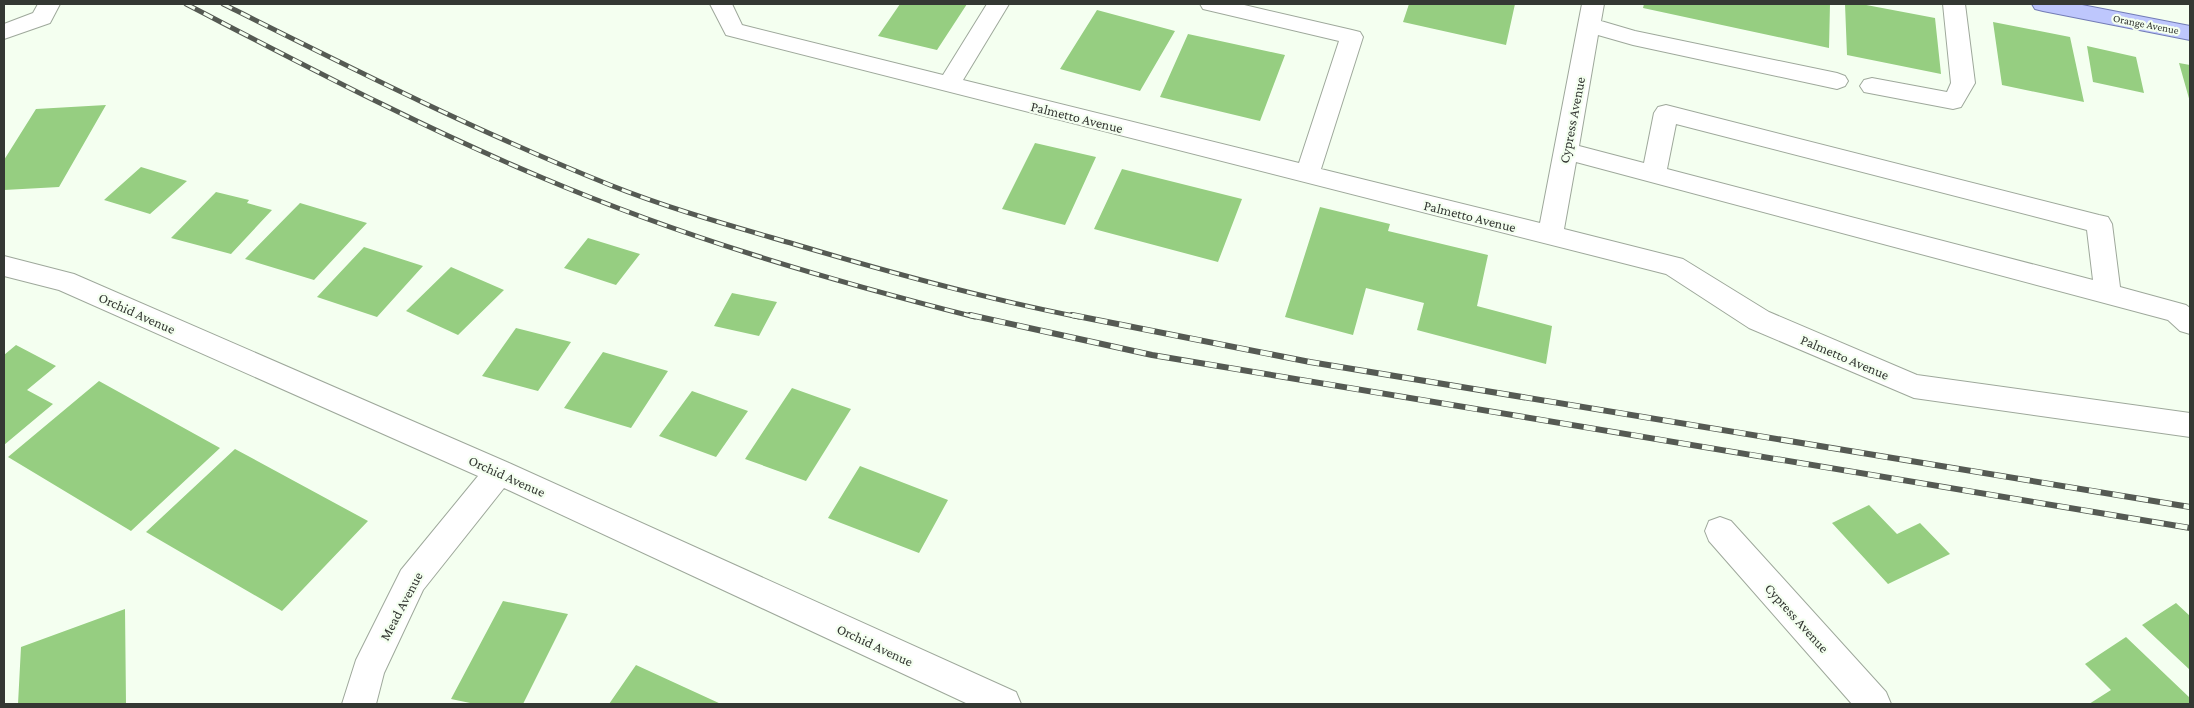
<svg xmlns="http://www.w3.org/2000/svg" width="2194" height="708" viewBox="0 0 2194 708" font-family="'Crimson Pro',serif">
	<style>
		.building { fill: #96ce81 }
		.lines { fill: none; stroke-linecap: round; stroke-linejoin: round }
		.minor-casing { stroke: #9ea89b; stroke-width: 2 }
		.major-casing { stroke: #727cb6; stroke-width: 2 }
		.minor { fill: #fff; fill-rule: evenodd }
		.major { fill: #bec7fd; fill-rule: evenodd }
		.rail-far1-casing { stroke: #555a53; stroke-width: 5 }
		.rail-casing { stroke: #555a53; stroke-width: 6 }
		.rail-far1 { stroke: #f4fff0; stroke-width: 3; stroke-dasharray: 10; stroke-linecap: butt }
		.rail { stroke: #f4fff0; stroke-width: 4.5; stroke-dasharray: 12; stroke-linecap: butt }
		.labels { text-anchor: middle; stroke-width: 4.5; stroke-linejoin: round; paint-order: stroke }
		.far-street-label { font-size: 11px; fill: #343833; stroke: #f4fff0 }
		.street-label { font-size: 14px; fill: #343833; stroke: #f4fff0 }
	</style>
	<rect width="100%" height="100%" fill="#f4fff0"/>
	<path class="building" d="M 900,4 L 967,4 L 937,50 L 878,36 Z
		M 1409,4 L 1515,4 L 1506,45 L 1403,22 Z
		M 1644,4 L 1830,4 L 1829,48 L 1643,8 Z
		M 1845,4 L 1861,4 L 1935,18 L 1941,74 L 1847,55 Z
		M 1097,10 L 1175,31 L 1140,91 L 1060,69 Z
		M 1993,22 L 2070,37 L 2084,102 L 2002,85 Z
		M 1188,34 L 1285,55 L 1260,121 L 1160,97 Z
		M 2087,46 L 2136,57 L 2144,93 L 2093,82 Z
		M 2179,63 L 2190,65 L 2190,102 Z
		M 106,105 L 59,187 L 4,190 L 4,160 L 36,109 Z
		M 1035,143 L 1096,157 L 1065,225 L 1002,209 Z
		M 141,167 L 187,181 L 150,214 L 104,200 Z
		M 1122,169 L 1242,199 L 1218,262 L 1094,229 Z
		M 216,192 L 249,200 L 247,203 L 272,210 L 231,254 L 171,238 Z
		M 300,203 L 367,223 L 314,280 L 245,259 Z
		M 1320,207 L 1390,224 L 1388,231 L 1488,255 L 1477,306 L 1552,326 L 1546,364 L 1417,330 L 1424,303 L 1366,288 L 1353,335 L 1285,317 Z
		M 588,238 L 640,254 L 616,285 L 564,268 Z
		M 364,247 L 423,266 L 377,317 L 317,297 Z
		M 451,267 L 504,290 L 458,335 L 406,311 Z
		M 732,293 L 777,302 L 759,336 L 714,326 Z
		M 516,328 L 571,342 L 538,391 L 482,376 Z
		M 16,345 L 56,366 L 27,390 L 53,404 L 4,445 L 4,355 Z
		M 603,352 L 668,371 L 631,428 L 564,408 Z
		M 99,381 L 220,448 L 131,531 L 8,457 Z
		M 792,388 L 851,409 L 806,481 L 745,459 Z
		M 692,391 L 748,411 L 716,457 L 659,436 Z
		M 235,449 L 368,521 L 282,611 L 146,532 Z
		M 860,466 L 948,500 L 919,553 L 828,518 Z
		M 1869,505 L 1897,534 L 1920,523 L 1950,554 L 1888,584 L 1832,523 Z
		M 503,601 L 568,614 L 523,704 L 475,704 L 451,699 Z
		M 2176,603 L 2190,616 L 2190,670 L 2142,625 Z
		M 125,609 L 126,704 L 18,704 L 21,647 Z
		M 2126,637 L 2190,698 L 2190,704 L 2089,704 L 2111,690 L 2085,664 Z
		M 636,665 L 721,704 L 609,704 Z"/>
	<g class="lines">
		<g class="minor-casing">
			<path id="minor" d="M 38,4 L 60,4 L 50,23 L 4,39 L 4,24 L 33,13 Z
				M 710,4 L 732,4 L 742,25 L 943,75 L 987,4 L 1009,4 L 963,80 L 1299,163 L 1339,41 L 1203,9 L 1200,4 L 1240,4 L 1352,30 L 1360,32 L 1363,37 L 1321,169 L 1540,223 L 1582,4 L 1604,4 L 1601,21 L 1635,31 L 1837,73 L 1845,76 L 1848,81 L 1845,86 L 1837,89 L 1633,45 L 1598,35 L 1579,146 L 1644,163 L 1654,113 L 1658,107 L 1666,105 L 2099,215 L 2108,217 L 2112,224 L 2120,287 L 2186,305 L 2190,308 L 2190,334 L 2180,331 L 2168,320 L 1576,162 L 1564,229 L 1683,259 L 1769,312 L 1917,375 L 2190,413 L 2190,437 L 1914,398 L 1749,328 L 1666,274 L 726,35 ZM 1676,124 L 2087,230 L 2093,280 L 1667,169 Z
				M 1943,4 L 1965,4 L 1975,83 L 1961,107 L 1953,109 L 1864,92 L 1860,86 L 1864,80 L 1872,78 L 1947,92 L 1951,83 Z
				M 4,256 L 74,274 L 509,463 L 1016,692 L 1021,704 L 968,704 L 504,488 L 423,590 L 384,673 L 376,704 L 342,704 L 356,660 L 401,570 L 478,476 L 59,290 L 4,276 Z
				M 1720,517 L 1731,521 L 1886,692 L 1891,704 L 1852,704 L 1709,541 L 1705,531 L 1709,521 Z"/>
		</g>
		<g class="major-casing">
			<path id="major" d="M 2032,4 L 2077,4 L 2190,26 L 2190,40 L 2043,11 L 2035,9 Z"/>
		</g>
		<use href="#minor" class="minor"/>
		<use href="#major" class="major"/>
		<g class="rail-far1-casing">
			<path id="rail-far1" d="M 186,4 C 304,65 421,127 543,178 C 682,237 829,280 975,317
				M 223,4 C 351,68 478,132 610,185 C 670,209 732,226 794,244 C 888,272 982,298 1079,317"/>
		</g>
		<g class="rail-casing">
			<path id="rail" d="M 970,315 L 1152,355 L 2190,528
				M 1072,315 L 1310,362 L 2190,507"/>
		</g>
		<use href="#rail-far1" class="rail-far1"/>
		<use href="#rail" class="rail"/>
	</g>
	<g class="labels">
		<g class="far-street-label">
			<text transform="translate(2146 24) rotate(11)" y="4">Orange Avenue</text>
		</g>
		<g class="street-label">
			<text transform="translate(1077 117) rotate(14)" y="5">Palmetto Avenue</text>
			<text transform="translate(1572 120) rotate(-79)" y="5">Cypress Avenue</text>
			<text transform="translate(1470 216) rotate(14)" y="5">Palmetto Avenue</text>
			<text transform="translate(137 313) rotate(24)" y="5">Orchid Avenue</text>
			<text transform="translate(1845 357) rotate(23)" y="5">Palmetto Avenue</text>
			<text transform="translate(507 476) rotate(24)" y="5">Orchid Avenue</text>
			<text transform="translate(401 606) rotate(-62)" y="5">Mead Avenue</text>
			<text transform="translate(1797 618) rotate(48)" y="5">Cypress Avenue</text>
			<text transform="translate(875 645) rotate(25)" y="5">Orchid Avenue</text>
		</g>
	</g>
	<rect width="2194" height="708" fill="none" stroke="#343833" stroke-width="10"/>
</svg>
